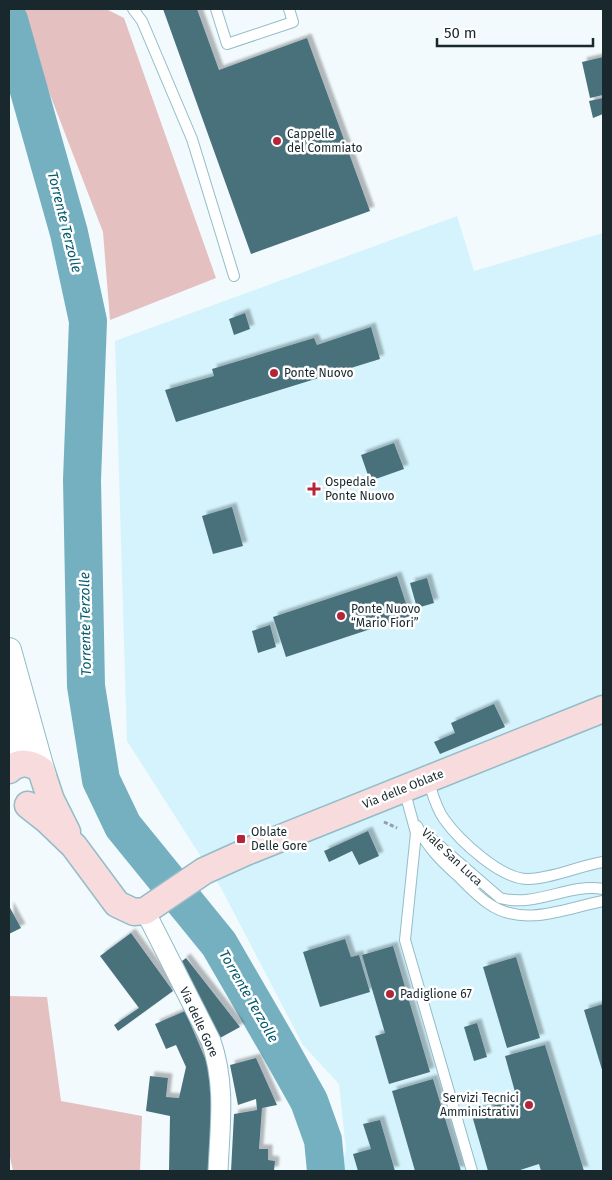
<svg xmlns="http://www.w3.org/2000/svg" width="612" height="1180" viewBox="0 0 612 1180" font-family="'Fira Sans',sans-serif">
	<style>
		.built { fill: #d4f3fc }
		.green { fill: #e4c0c0 }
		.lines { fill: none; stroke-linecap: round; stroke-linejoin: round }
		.river { stroke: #75b0c1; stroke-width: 38 }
		.building { fill: #4a717c; filter: url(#shadow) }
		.service-casing { stroke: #92bcc8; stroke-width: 12 }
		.minor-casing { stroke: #92bcc8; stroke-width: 21 }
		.tertiary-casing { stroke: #92bcc8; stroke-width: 26 }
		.secondary-casing { stroke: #92bcc8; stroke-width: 29 }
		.path { stroke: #939fa3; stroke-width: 3; stroke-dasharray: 4 2.5; stroke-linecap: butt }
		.service { stroke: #fff; stroke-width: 10 }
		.minor { stroke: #fff; stroke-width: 19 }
		.tertiary { stroke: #fff; stroke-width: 24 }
		.secondary { stroke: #f8dbdc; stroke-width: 26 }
		.poi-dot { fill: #b6243a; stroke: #fff; stroke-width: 2 }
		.labels { text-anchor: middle; stroke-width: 5; stroke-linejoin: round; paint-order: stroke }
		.poi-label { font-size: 12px; fill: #18282d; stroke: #fff; text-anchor: start }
		.street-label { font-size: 12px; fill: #18282d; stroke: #fff }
		.water-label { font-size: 14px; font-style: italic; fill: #045a6d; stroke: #fff }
	</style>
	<defs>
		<filter id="shadow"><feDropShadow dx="4.5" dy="-4.5" stdDeviation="1" flood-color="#0004"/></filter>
	</defs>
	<rect width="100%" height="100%" fill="#f2fafd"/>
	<path class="built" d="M 457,216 L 474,271 L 603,233 L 603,1171 L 340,1171 L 346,1150 L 339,1084 L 303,1045 L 221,888 L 127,741 L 115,341 Z"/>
	<path class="green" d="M 17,9 L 106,9 L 124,18 L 216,278 L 110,320 L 103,232 Z
		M 9,996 L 47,997 L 61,1101 L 142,1116 L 140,1171 L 13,1171 L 9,1153 Z"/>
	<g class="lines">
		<path class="river" d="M 9,20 L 69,233 L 88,321 L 82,480 L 86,686 L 101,780 L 123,826 L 219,944 L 277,1044 L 309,1101 L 323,1140 L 326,1171"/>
	</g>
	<path class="building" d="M 163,9 L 197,9 L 219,70 L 307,38 L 370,211 L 251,254 Z
		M 603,57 L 603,95 L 590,98 L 582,62 Z
		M 603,98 L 603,114 L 593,118 L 589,101 Z
		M 245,313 L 250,329 L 234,335 L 229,319 Z
		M 371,327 L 380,359 L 176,422 L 165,390 L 214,376 L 212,369 L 314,338 L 317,345 Z
		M 394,443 L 404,469 L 370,481 L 361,455 Z
		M 232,507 L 243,546 L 213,554 L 202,516 Z
		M 397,576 L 410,616 L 286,657 L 273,617 Z
		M 427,578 L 434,603 L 417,608 L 410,583 Z
		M 270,625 L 276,647 L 258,653 L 252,631 Z
		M 494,704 L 505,727 L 440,754 L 434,742 L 455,733 L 451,723 Z
		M 368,831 L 379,856 L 359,865 L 352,851 L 329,862 L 324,851 Z
		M 9,906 L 21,928 L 9,934 Z
		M 131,933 L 173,991 L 118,1031 L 114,1025 L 139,1008 L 100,956 Z
		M 345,939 L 351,957 L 359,955 L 370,992 L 320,1007 L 303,952 Z
		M 393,946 L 430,1072 L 389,1084 L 375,1036 L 385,1033 L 362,955 Z
		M 516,957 L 540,1038 L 507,1048 L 483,967 Z
		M 186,958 L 240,1027 L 220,1038 L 182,961 Z
		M 603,1004 L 603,1073 L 584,1010 Z
		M 185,1011 L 210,1070 L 212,1085 L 210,1171 L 169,1171 L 170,1116 L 146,1111 L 150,1076 L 168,1078 L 166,1097 L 179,1098 L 186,1067 L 176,1045 L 166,1049 L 155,1024 Z
		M 477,1023 L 487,1057 L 474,1061 L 464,1027 Z
		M 545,1045 L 584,1171 L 541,1171 L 539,1164 L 517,1171 L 488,1171 L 471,1112 L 517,1099 L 505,1056 Z
		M 256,1058 L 277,1105 L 262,1108 L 259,1149 L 268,1149 L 268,1160 L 275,1161 L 274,1171 L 231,1171 L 234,1114 L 257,1110 L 256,1099 L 238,1105 L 230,1065 Z
		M 433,1079 L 461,1171 L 415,1171 L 392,1091 Z
		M 380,1120 L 395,1171 L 358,1171 L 353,1154 L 371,1149 L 363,1124 Z"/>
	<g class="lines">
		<g class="service-casing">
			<path id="service" d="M 133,9 L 142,21 L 192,139 L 234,276
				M 216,9 L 227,44 L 293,22 L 289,9
				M 428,780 C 432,792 436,808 444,819 C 459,840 501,880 529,879 C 554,878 578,866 603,862
				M 404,789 L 416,833 L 405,940 L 472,1171
				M 417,826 C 427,847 441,861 458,876 C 468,886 477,896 489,904 C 524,928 566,908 603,901
				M 425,833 L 500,898 C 536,908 568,883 603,889"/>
		</g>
		<g class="minor-casing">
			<path id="minor" d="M 145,911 L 211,1041 C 226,1085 220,1125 218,1171"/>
		</g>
		<g class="tertiary-casing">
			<path id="tertiary" d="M 9,650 L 44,776
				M 9,769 L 18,725 L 18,706"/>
		</g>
		<g class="secondary-casing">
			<path id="secondary" d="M 9,770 C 19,761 30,762 41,770 L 51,800 L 67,832
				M 28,805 L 47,820 L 74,846 L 117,904 L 134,912 L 145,911 L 204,871 L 246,852 L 603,709"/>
		</g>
		<path class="path" d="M 384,822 L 397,828"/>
		<use href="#service" class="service"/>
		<use href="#minor" class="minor"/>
		<use href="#tertiary" class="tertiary"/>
		<use href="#secondary" class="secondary"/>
	</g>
	<g class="poi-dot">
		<circle cx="277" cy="141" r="5"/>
		<circle cx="274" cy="373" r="5"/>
		<path d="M311.5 481.5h5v5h5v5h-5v5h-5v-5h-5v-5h5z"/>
		<circle cx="341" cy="616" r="5"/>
		<rect x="236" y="834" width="10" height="10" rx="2.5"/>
		<circle cx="390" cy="994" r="5"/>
		<circle cx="529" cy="1105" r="5"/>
	</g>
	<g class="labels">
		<g class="poi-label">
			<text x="287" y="138">Cappelle<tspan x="287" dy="14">del Commiato</tspan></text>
			<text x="284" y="377">Ponte Nuovo</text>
			<text x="325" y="486">Ospedale<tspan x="325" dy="14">Ponte Nuovo</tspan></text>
			<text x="351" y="613">Ponte Nuovo<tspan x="351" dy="14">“Mario Fiori”</tspan></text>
			<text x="251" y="836">Oblate<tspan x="251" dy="14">Delle Gore</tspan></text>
			<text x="400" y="998">Padiglione 67</text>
			<text x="519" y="1102" text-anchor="end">Servizi Tecnici<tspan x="519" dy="14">Amministrativi</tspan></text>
		</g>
		<g class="street-label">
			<text transform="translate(403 789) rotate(-22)" y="4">Via delle Oblate</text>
			<text transform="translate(452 857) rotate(43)" y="4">Viale San Luca</text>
			<text transform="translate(199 1022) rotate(65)" y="4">Via delle Gore</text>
		</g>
		<g class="water-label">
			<text transform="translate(65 222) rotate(76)" y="5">Torrente Terzolle</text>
			<text transform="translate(85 624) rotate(-91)" y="5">Torrente Terzolle</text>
			<text transform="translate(249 996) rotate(60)" y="5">Torrente Terzolle</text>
		</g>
	</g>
	<rect width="612" height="1180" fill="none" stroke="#18282d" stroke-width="20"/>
	<path d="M437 38v8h156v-8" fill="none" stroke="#18282d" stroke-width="2.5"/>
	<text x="444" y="38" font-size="15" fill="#18282d" stroke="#ffffff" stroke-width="4" paint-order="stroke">50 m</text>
</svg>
